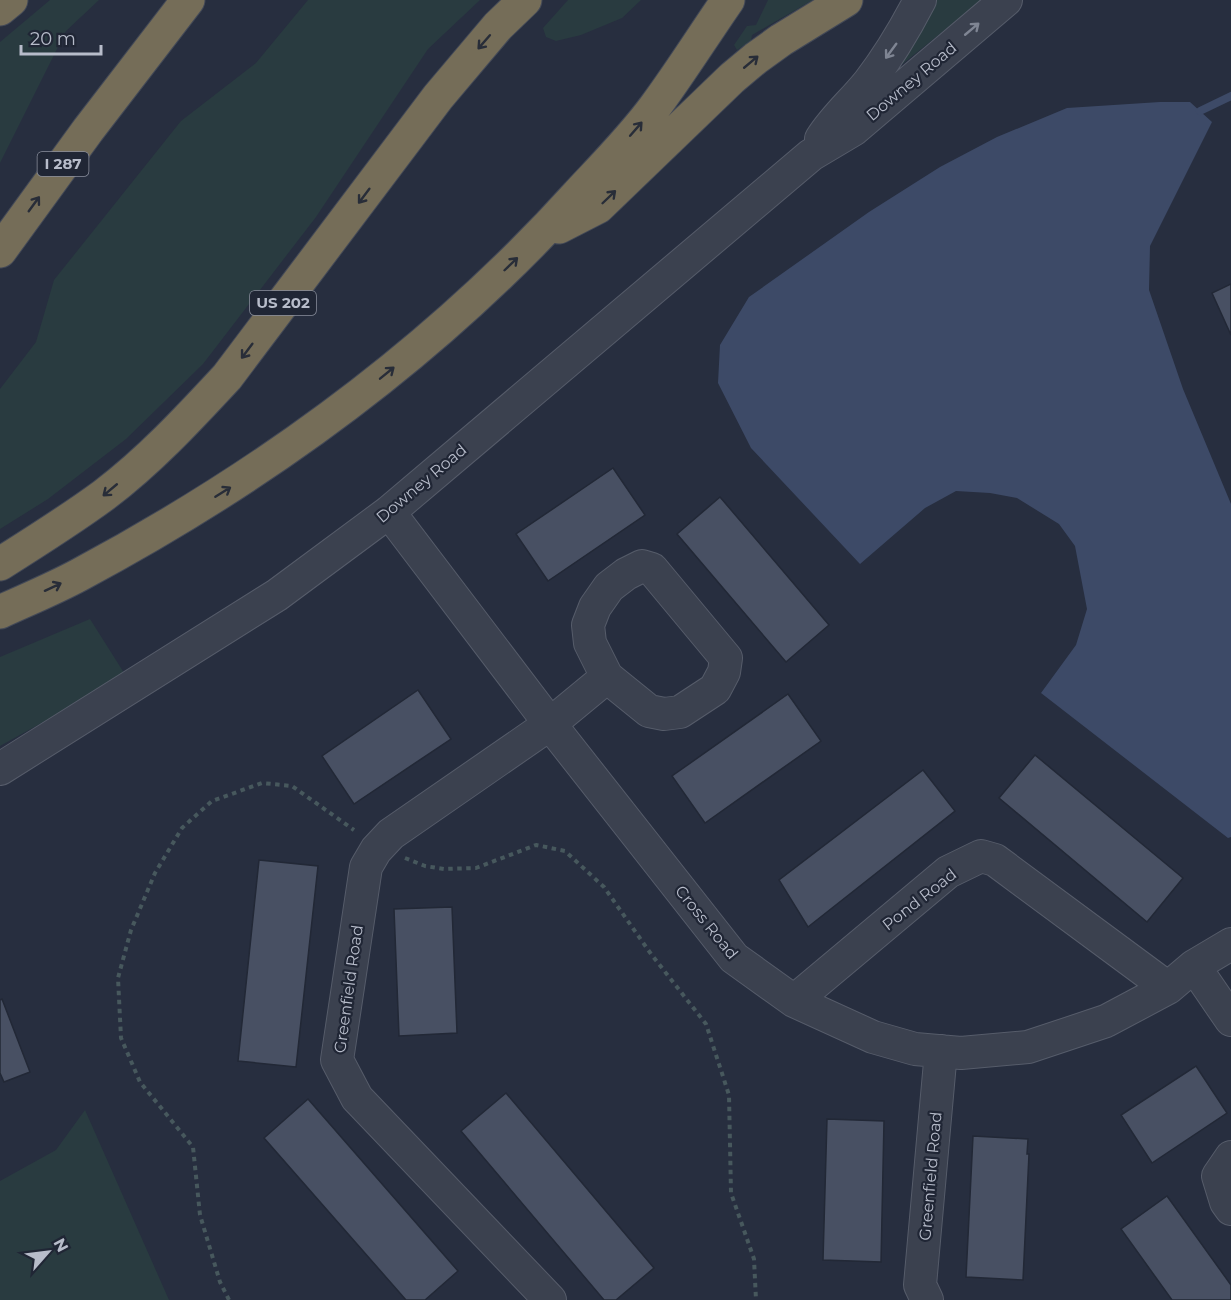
<svg xmlns="http://www.w3.org/2000/svg" width="1231" height="1300" viewBox="0 0 1231 1300" font-family="Montserrat,sans-serif">
	<style>
		.green { fill: #293b40 }
		.water { fill: #3d4a67 }
		.lines { fill: none; stroke-linecap: round; stroke-linejoin: round }
		.stream { stroke: #3d4a67; stroke-width: 8 }
		.building { fill: #485063; stroke: #222836; stroke-width: 1.5 }
		.minor-casing { stroke: #565c6a; stroke-width: 34 }
		.highway-casing { stroke: #434957; stroke-width: 35 }
		.path { stroke: #47585d; stroke-width: 4; stroke-dasharray: 4.5 4.5; stroke-linecap: butt }
		.minor { stroke: #3b414f; stroke-width: 32 }
		.highway { stroke: #756d58; stroke-width: 33 }
		.oneway { stroke: #7f8593 }
		.oneway2 { stroke: #282d38 }
		.labels { text-anchor: middle; stroke-width: 4.5; stroke-linejoin: round; paint-order: stroke }
		.shield { fill: #202635; stroke: #8a8f9d; stroke-width: 1.5 }
		.shield-label { font-size: 15px; font-weight: bold; fill: #b7bcca }
		.street-label { font-size: 16px; fill: #b7bcca; stroke: #202635 }
	</style>
	<rect width="100%" height="100%" fill="#272e3f"/>
	<path class="green" d="M 50,0 L 99,0 L 66,31 L 0,163 L 0,42 Z
		M 308,0 L 480,0 L 428,49 L 316,217 L 203,364 L 126,439 L 48,499 L 0,529 L 0,389 L 36,342 L 54,280 L 181,121 L 256,63 Z
		M 568,0 L 641,0 L 622,18 L 581,35 L 556,41 L 546,37 L 543,28 Z
		M 768,0 L 813,0 L 752,35 L 751,41 L 737,50 L 734,45 L 747,26 L 756,25 Z
		M 935,0 L 982,0 L 900,66 L 897,64 Z
		M 90,619 L 126,676 L 0,746 L 0,657 Z
		M 85,1110 L 169,1300 L 0,1300 L 0,1181 L 56,1150 Z"/>
	<path class="water" d="M 1160,102 L 1190,102 L 1212,122 L 1150,246 L 1149,290 L 1183,389 L 1231,504 L 1231,837 L 1228,838 L 1041,693 L 1076,645 L 1087,609 L 1075,546 L 1059,524 L 1017,498 L 990,493 L 956,491 L 925,508 L 860,564 L 751,448 L 718,383 L 720,345 L 749,297 L 869,212 L 940,167 L 997,137 L 1067,108 Z"/>
	<g class="lines">
		<path class="stream" d="M 1200,111 L 1231,96"/>
	</g>
	<path class="building" d="M 1231,284 L 1231,335 L 1212,293 Z
		M 613,468 L 645,515 L 548,581 L 516,534 Z
		M 720,497 L 829,625 L 786,662 L 677,534 Z
		M 418,690 L 451,739 L 354,804 L 322,756 Z
		M 788,694 L 821,741 L 705,823 L 672,776 Z
		M 1035,755 L 1183,878 L 1147,922 L 999,798 Z
		M 923,770 L 955,811 L 808,927 L 779,880 Z
		M 259,860 L 318,866 L 296,1067 L 238,1061 Z
		M 452,907 L 457,1033 L 399,1036 L 394,909 Z
		M 2,999 L 30,1072 L 4,1082 L 0,1073 L 0,1000 Z
		M 1196,1066 L 1227,1113 L 1152,1163 L 1121,1115 Z
		M 506,1093 L 654,1268 L 616,1300 L 604,1300 L 461,1131 Z
		M 308,1099 L 458,1271 L 425,1300 L 406,1300 L 264,1138 Z
		M 827,1119 L 884,1121 L 881,1262 L 823,1260 Z
		M 973,1136 L 1028,1139 L 1027,1154 L 1029,1154 L 1023,1280 L 966,1277 Z
		M 1167,1196 L 1231,1285 L 1231,1300 L 1172,1300 L 1121,1229 Z"/>
	<g class="lines">
		<g class="minor-casing">
			<path id="minor" d="M 821,139 C 834,118 853,102 869,82 C 889,56 905,29 920,0
				M 389,512 L 550,724 L 734,958 L 794,1001 L 873,1037 L 915,1049 L 961,1053 L 1028,1047 L 1106,1021 L 1168,988 L 1194,966 L 1231,944
				M 642,566 L 652,569 L 726,658 L 724,672 L 715,689 L 680,712 L 664,714 L 649,711 L 607,677 L 590,643 L 588,625 L 595,607 L 609,587 L 626,574 Z
				M 0,769 L 277,595 L 389,512 L 811,155 L 853,130 L 1006,0
				M 1194,966 L 1231,1020
				M 794,1001 L 948,872 L 981,856 L 995,860 L 1168,988
				M 1231,1157 L 1218,1176 L 1226,1202 L 1231,1209
				M 550,1300 L 357,1098 L 337,1060 L 366,867 L 376,850 L 391,834 L 550,724 L 607,677
				M 927,1300 L 920,1285 L 941,1051"/>
		</g>
		<g class="highway-casing">
			<path id="highway" d="M 0,9 L 11,0
				M 559,227 L 598,207 L 732,78 L 756,58 L 781,40 L 846,0
				M 0,251 L 88,130 L 188,0
				M 0,564 C 35,542 70,520 104,495 C 149,461 188,419 227,377 L 438,97 L 498,26 L 525,0
				M 0,612 C 26,600 53,589 79,575 C 264,476 436,351 577,195 C 603,167 631,139 654,108 C 680,73 703,36 728,0"/>
		</g>
		<path class="path" d="M 405,858 L 425,866 L 444,869 L 476,868 L 536,845 L 565,851 L 604,887 L 651,954 L 706,1024 L 729,1095 L 731,1193 L 754,1259 L 756,1300
			M 229,1300 L 220,1282 L 200,1215 L 193,1147 L 140,1082 L 121,1038 L 118,978 L 131,930 L 155,873 L 182,828 L 212,801 L 262,783 L 292,786 L 354,830"/>
		<use href="#minor" class="minor"/>
		<use href="#highway" class="highway"/>
	</g>
	<defs><path id="oneway-shaft" d="M-6 0H5M1.5-3L5.5 0L1.5 3" fill="none" stroke-width="1.6" stroke-linecap="round" stroke-linejoin="round" transform="scale(1.5)"/></defs>
	<g class="oneway">
		<use href="#oneway-shaft" transform="translate(972 29) rotate(-40)"/>
		<use href="#oneway-shaft" transform="translate(891 51) rotate(126)"/>
	</g>
	<g class="oneway2">
		<use href="#oneway-shaft" transform="translate(484 42) rotate(131)"/>
		<use href="#oneway-shaft" transform="translate(751 62) rotate(-40)"/>
		<use href="#oneway-shaft" transform="translate(636 129) rotate(-49)"/>
		<use href="#oneway-shaft" transform="translate(364 196) rotate(127)"/>
		<use href="#oneway-shaft" transform="translate(609 197) rotate(-44)"/>
		<use href="#oneway-shaft" transform="translate(34 204) rotate(-54)"/>
		<use href="#oneway-shaft" transform="translate(511 264) rotate(-44)"/>
		<use href="#oneway-shaft" transform="translate(247 351) rotate(127)"/>
		<use href="#oneway-shaft" transform="translate(387 373) rotate(-39)"/>
		<use href="#oneway-shaft" transform="translate(110 490) rotate(140)"/>
		<use href="#oneway-shaft" transform="translate(223 492) rotate(-32)"/>
		<use href="#oneway-shaft" transform="translate(53 587) rotate(-25)"/>
	</g>
	<g class="labels">
		<g class="shield">
			<rect x="37.5" y="152" width="51" height="24" rx="4.5"/>
			<rect x="250" y="291" width="66" height="24" rx="4.5"/>
		</g>
		<g class="shield-label">
			<text x="63" y="169">I 287</text>
			<text x="283" y="308">US 202</text>
		</g>
		<g class="street-label">
			<text transform="translate(911 81) rotate(-40)" y="6">Downey Road</text>
			<text transform="translate(421 483) rotate(-40)" y="6">Downey Road</text>
			<text transform="translate(919 899) rotate(-38)" y="6">Pond Road</text>
			<text transform="translate(707 922) rotate(51)" y="6">Cross Road</text>
			<text transform="translate(348 989) rotate(-82)" y="6">Greenfield Road</text>
			<text transform="translate(930 1176) rotate(-85)" y="6">Greenfield Road</text>
		</g>
	</g>
	<g transform="translate(48 1252) rotate(62)" stroke="#202635" stroke-width="4.5" paint-order="stroke">
	<path d="M0-4.5L10 22L0 15L-10 22Z" fill="#b7bcca"/>
	<text y="-9" font-size="16" font-weight="bold" text-anchor="middle" fill="#b7bcca">N</text>
	</g>
	<path d="M21 45v9h80v-9" fill="none" stroke="#b7bcca" stroke-width="3"/>
	<text x="30" y="45" font-size="18" fill="#b7bcca" stroke="#202635" stroke-width="4.5" paint-order="stroke">20 m</text>
</svg>
